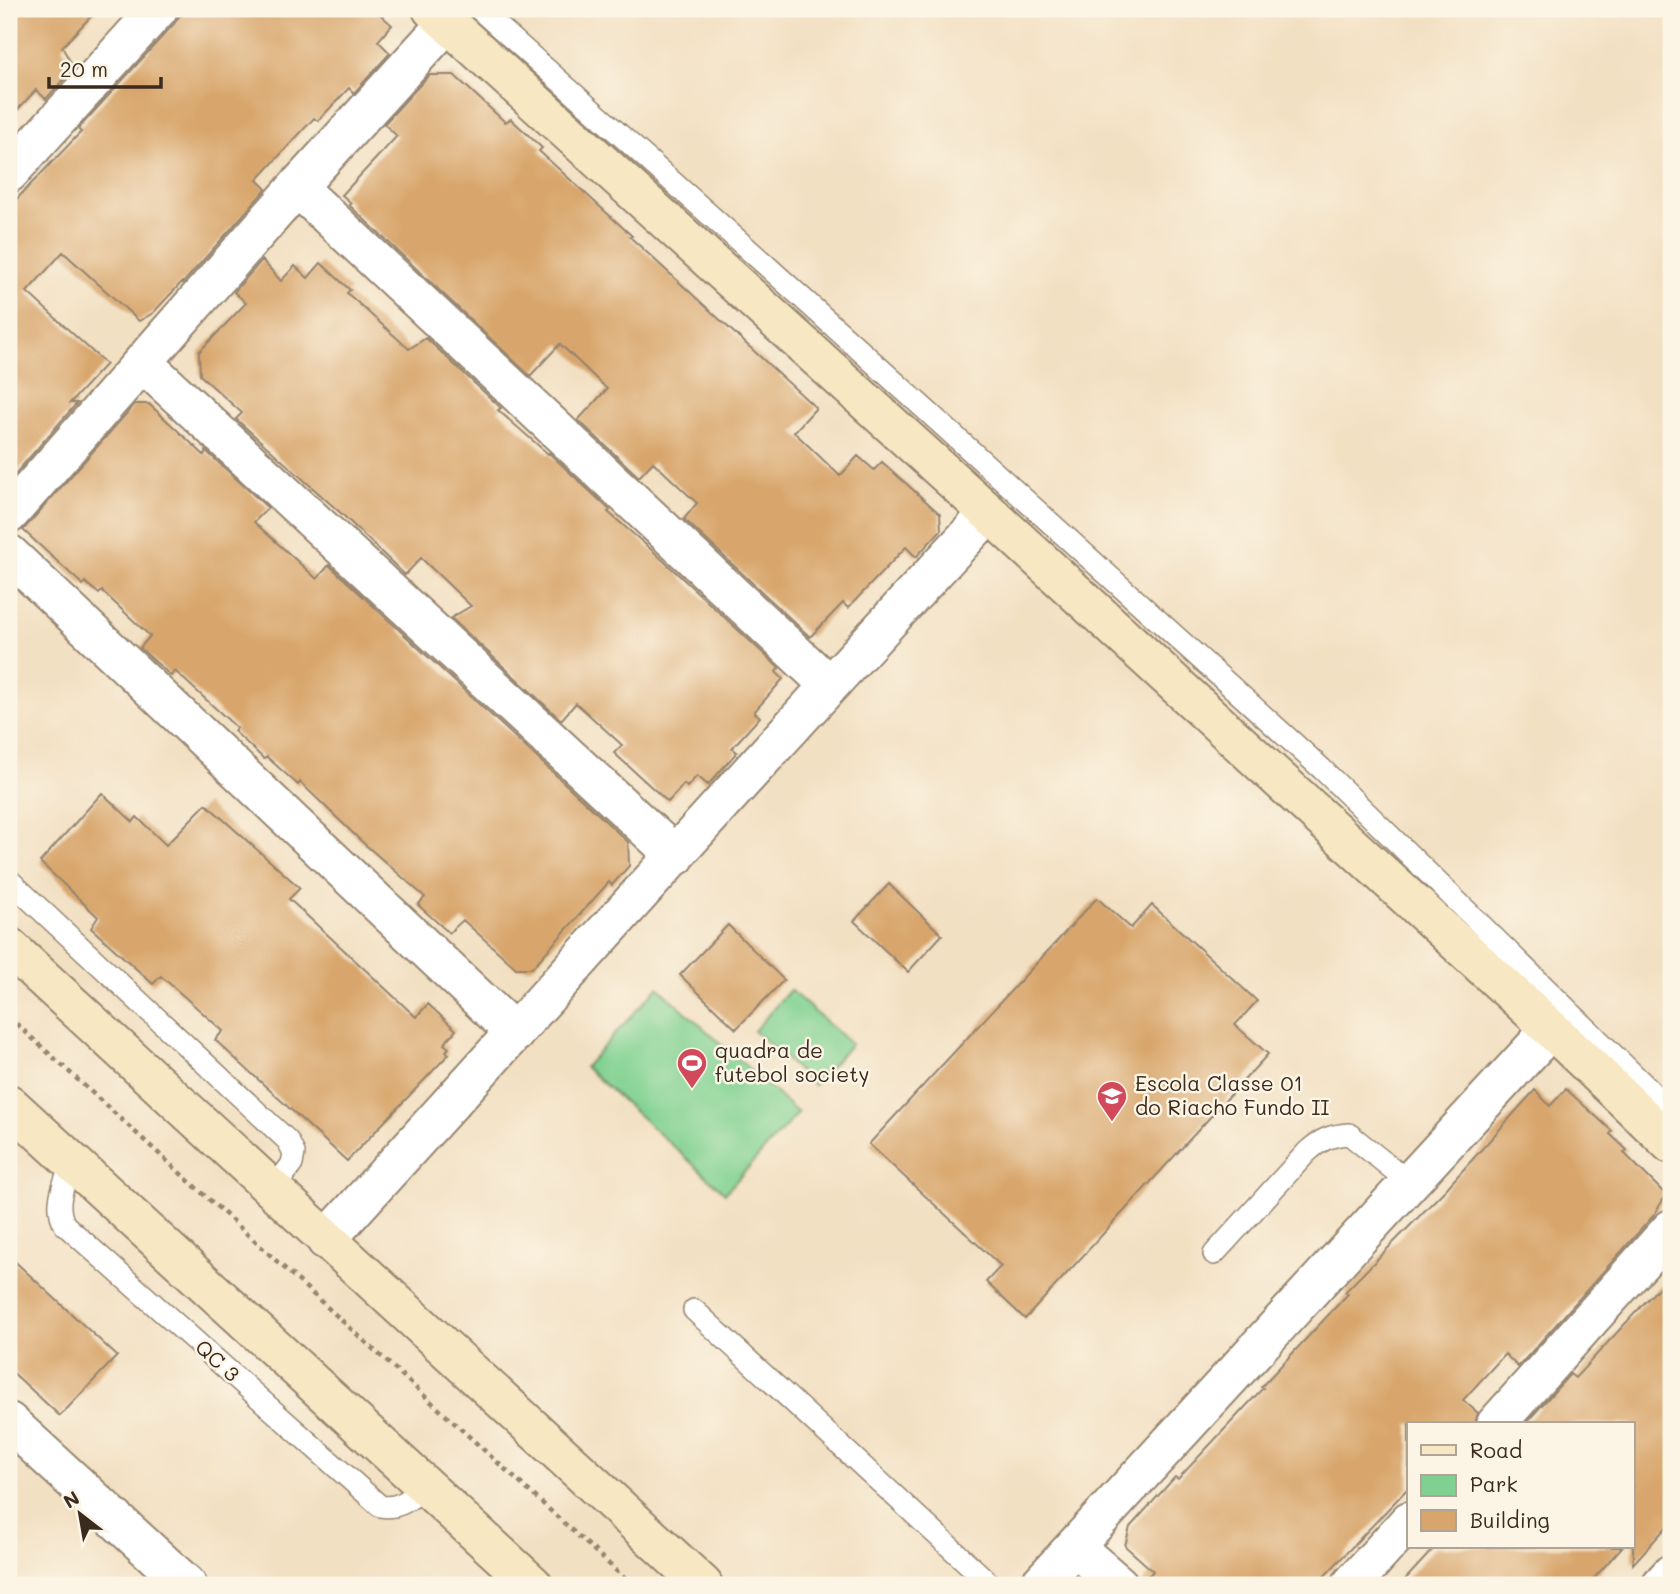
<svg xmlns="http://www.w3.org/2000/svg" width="1680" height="1594" viewBox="0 0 1680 1594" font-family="Mali,sans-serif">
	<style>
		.green { fill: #80d191; stroke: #5e7e58; stroke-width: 2 }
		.building { fill: #d8a66c }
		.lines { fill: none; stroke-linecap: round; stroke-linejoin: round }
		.lane-casing { stroke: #968570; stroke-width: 24 }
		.street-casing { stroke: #968570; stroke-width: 42 }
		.secondary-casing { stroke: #968570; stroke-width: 42 }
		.path { stroke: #968570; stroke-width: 4.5; stroke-dasharray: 5 5; stroke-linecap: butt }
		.lane { stroke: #fff; stroke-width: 21 }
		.street { stroke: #fff; stroke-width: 38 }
		.secondary { stroke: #f7e8c3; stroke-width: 38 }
		.labels { text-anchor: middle; stroke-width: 5; stroke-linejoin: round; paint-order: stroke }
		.poi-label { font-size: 21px; fill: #3b2a1e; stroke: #fcf5e5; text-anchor: start }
		.street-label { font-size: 21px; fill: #3b2a1e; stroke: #fcf5e5 }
	</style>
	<rect width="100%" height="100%" fill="#fcf5e5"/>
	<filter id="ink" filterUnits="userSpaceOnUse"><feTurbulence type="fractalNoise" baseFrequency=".0143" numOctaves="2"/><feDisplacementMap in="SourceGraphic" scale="14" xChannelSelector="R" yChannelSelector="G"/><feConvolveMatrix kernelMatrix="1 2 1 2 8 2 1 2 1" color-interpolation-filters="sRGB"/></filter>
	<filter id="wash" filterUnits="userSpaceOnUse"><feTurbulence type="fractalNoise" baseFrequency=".00686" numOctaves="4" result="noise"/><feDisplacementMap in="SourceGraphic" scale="28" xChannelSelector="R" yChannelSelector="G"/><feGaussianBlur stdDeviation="1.57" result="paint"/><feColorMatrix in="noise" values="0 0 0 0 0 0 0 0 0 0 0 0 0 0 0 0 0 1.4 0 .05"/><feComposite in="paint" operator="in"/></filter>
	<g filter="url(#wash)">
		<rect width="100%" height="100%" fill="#f2e0c3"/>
		<path class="green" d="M 658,987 L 798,1113 L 725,1193 L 585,1067 Z
			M 790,990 L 851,1044 L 814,1085 L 754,1031 Z"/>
		<g id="blocks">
			<path class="building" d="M 9,9 L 98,9 L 62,47 L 74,68 L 46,99 L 36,90 L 9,119 Z
				M 184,9 L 374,9 L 392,25 L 378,41 L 390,53 L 354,93 L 349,88 L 318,121 L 314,118 L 257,180 L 266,189 L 183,283 L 182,282 L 153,313 L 139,321 L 63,252 L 27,292 L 106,364 L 70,403 L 77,403 L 9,481 L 9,207 L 81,132 L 78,129 L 174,24 Z
				M 429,75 L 454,75 L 505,122 L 511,119 L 542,148 L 539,151 L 632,236 L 630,237 L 816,408 L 794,432 L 840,476 L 858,456 L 874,470 L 882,462 L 940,514 L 941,530 L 916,557 L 906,547 L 848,608 L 843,603 L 810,637 L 684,519 L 697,503 L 653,462 L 639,477 L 578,420 L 607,389 L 560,344 L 530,376 L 349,205 L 351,203 L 342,195 L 397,136 L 384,124 Z
				M 262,260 L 281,281 L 295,266 L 308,278 L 321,263 L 350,290 L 347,293 L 409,349 L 426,338 L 501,408 L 498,410 L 548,454 L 549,453 L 610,510 L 608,512 L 654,552 L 779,668 L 776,672 L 783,679 L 754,712 L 760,717 L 732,748 L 737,752 L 708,785 L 697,776 L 687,787 L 684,784 L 668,802 L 614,753 L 622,745 L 576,703 L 561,720 L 451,618 L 471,606 L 421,558 L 405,575 L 344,516 L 236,419 L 242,413 L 200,375 L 199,352 L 246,303 L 234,292 Z
				M 135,404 L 149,404 L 204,455 L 206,451 L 268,508 L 254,522 L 317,579 L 329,565 L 628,842 L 629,866 L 612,885 L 609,882 L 532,968 L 516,968 L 463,920 L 449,933 L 418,905 L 425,897 L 360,840 L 300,782 L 298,785 L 267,757 L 264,759 L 234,731 L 237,728 L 175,671 L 171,676 L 140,648 L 150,636 L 102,591 L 99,594 L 85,582 L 83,585 L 23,530 Z
				M 102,793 L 133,822 L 137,817 L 166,845 L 206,804 L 300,888 L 289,899 L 416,1017 L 428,1004 L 456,1030 L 444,1044 L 449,1048 L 446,1051 L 449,1054 L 347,1161 L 215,1040 L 223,1031 L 161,976 L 153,984 L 91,928 L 98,917 L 40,862 Z
				M 889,884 L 942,935 L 908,972 L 854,921 Z
				M 1097,898 L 1131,928 L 1152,905 L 1257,1001 L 1235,1025 L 1268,1054 L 1025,1319 L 986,1282 L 1001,1266 L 869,1144 Z
				M 728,925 L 784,980 L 736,1029 L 680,975 Z
				M 1566,1089 L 1612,1131 L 1610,1134 L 1627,1150 L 1624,1153 L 1666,1195 L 1654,1215 L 1518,1367 L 1505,1354 L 1463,1400 L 1478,1413 L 1475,1424 L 1409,1424 L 1409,1487 L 1316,1585 L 1140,1585 L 1153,1571 L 1125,1546 L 1130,1527 L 1175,1477 L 1178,1479 L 1235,1418 L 1263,1388 L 1261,1387 L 1348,1294 L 1345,1292 L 1445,1190 L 1535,1090 L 1550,1106 Z
				M 9,1256 L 117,1356 L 60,1416 L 9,1369 Z
				M 1671,1274 L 1671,1522 L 1633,1564 L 1633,1424 L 1525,1424 L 1570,1374 L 1575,1378 Z
				M 1435,1547 L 1622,1547 L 1588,1585 L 1400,1585 Z"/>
		</g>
	</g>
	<g filter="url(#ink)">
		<use href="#blocks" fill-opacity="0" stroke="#968570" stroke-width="2"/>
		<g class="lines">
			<g class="lane-casing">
				<path id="lane" d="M 479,9 L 768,267 L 1322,769 L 1671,1111
					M 9,880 L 288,1141 L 294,1153 L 292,1164 L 272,1191
					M 71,1162 C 65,1184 53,1204 65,1225 L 380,1506 C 399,1510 411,1498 426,1487
					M 1214,1254 L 1307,1152 C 1320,1140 1331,1135 1349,1134 L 1410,1183
					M 694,1310 L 991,1585"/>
			</g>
			<g class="street-casing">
				<path id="street" d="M 9,173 L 158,9
					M 297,187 L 828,684
					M 143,363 L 676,856
					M 9,514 L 297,187 L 447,23
					M 9,554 L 515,1033
					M 326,1240 C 547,998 765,752 989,513
					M 9,1422 L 187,1585
					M 1496,1424 L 1671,1229
					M 1076,1548 L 1119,1585
					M 1039,1585 L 1551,1029
					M 1351,1585 L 1409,1521
					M 1661,1585 L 1671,1574"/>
			</g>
			<g class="secondary-casing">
				<path id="secondary" d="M 432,9 L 989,513 L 1551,1029 L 1671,1144
					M 9,947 L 703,1585
					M 9,1104 L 533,1585"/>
			</g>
			<path class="path" d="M 9,1017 L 632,1585"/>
			<use href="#lane" class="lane"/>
			<use href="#street" class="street"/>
			<use href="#secondary" class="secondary"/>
		</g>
	</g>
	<defs>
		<g id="stadium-pin" transform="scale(1.575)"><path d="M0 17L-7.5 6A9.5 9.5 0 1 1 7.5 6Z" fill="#d1495b" stroke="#fcf5e5"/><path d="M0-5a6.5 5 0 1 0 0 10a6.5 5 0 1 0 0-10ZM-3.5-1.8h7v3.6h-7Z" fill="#fff"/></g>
		<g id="school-pin" transform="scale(1.575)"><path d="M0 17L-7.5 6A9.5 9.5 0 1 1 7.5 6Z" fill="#d1495b" stroke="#fcf5e5"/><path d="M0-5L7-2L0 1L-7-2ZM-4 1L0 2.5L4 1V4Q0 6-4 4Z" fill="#fff"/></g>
	</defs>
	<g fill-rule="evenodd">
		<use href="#stadium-pin" x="692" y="1063"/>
		<use href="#school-pin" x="1112" y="1096"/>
	</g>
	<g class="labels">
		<g class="poi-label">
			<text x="715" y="1058">quadra de<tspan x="715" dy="24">futebol society</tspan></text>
			<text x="1135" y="1091">Escola Classe 01<tspan x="1135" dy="24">do Riacho Fundo II</tspan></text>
		</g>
		<g class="street-label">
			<text transform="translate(217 1361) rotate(42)" y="7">QC 3</text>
		</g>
	</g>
	<rect width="1680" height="1594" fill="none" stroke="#fcf5e5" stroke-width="35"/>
	<rect x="1407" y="1422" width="228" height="126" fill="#fcf5e5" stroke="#afa495" stroke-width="2"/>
	<rect x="1421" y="1445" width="35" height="10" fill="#f7e8c3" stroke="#afa495" stroke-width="2"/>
	<text x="1470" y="1458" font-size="21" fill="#3b2a1e">Road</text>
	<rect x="1421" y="1475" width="35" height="21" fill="#80d191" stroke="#afa495" stroke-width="2"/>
	<text x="1470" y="1492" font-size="21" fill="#3b2a1e">Park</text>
	<rect x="1421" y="1510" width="35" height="21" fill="#d8a66c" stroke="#afa495" stroke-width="2"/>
	<text x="1470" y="1528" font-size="21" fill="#3b2a1e">Building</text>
	<g transform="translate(80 1514) rotate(329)" stroke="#fcf5e5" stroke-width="5" paint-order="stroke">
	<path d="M0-5L12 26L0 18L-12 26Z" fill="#3b2a1e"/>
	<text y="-10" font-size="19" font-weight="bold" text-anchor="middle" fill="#3b2a1e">N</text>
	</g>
	<path d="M49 77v10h112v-10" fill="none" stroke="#3b2a1e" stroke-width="3.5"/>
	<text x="60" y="77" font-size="21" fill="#3b2a1e" stroke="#fcf5e5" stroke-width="5" paint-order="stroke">20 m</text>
</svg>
